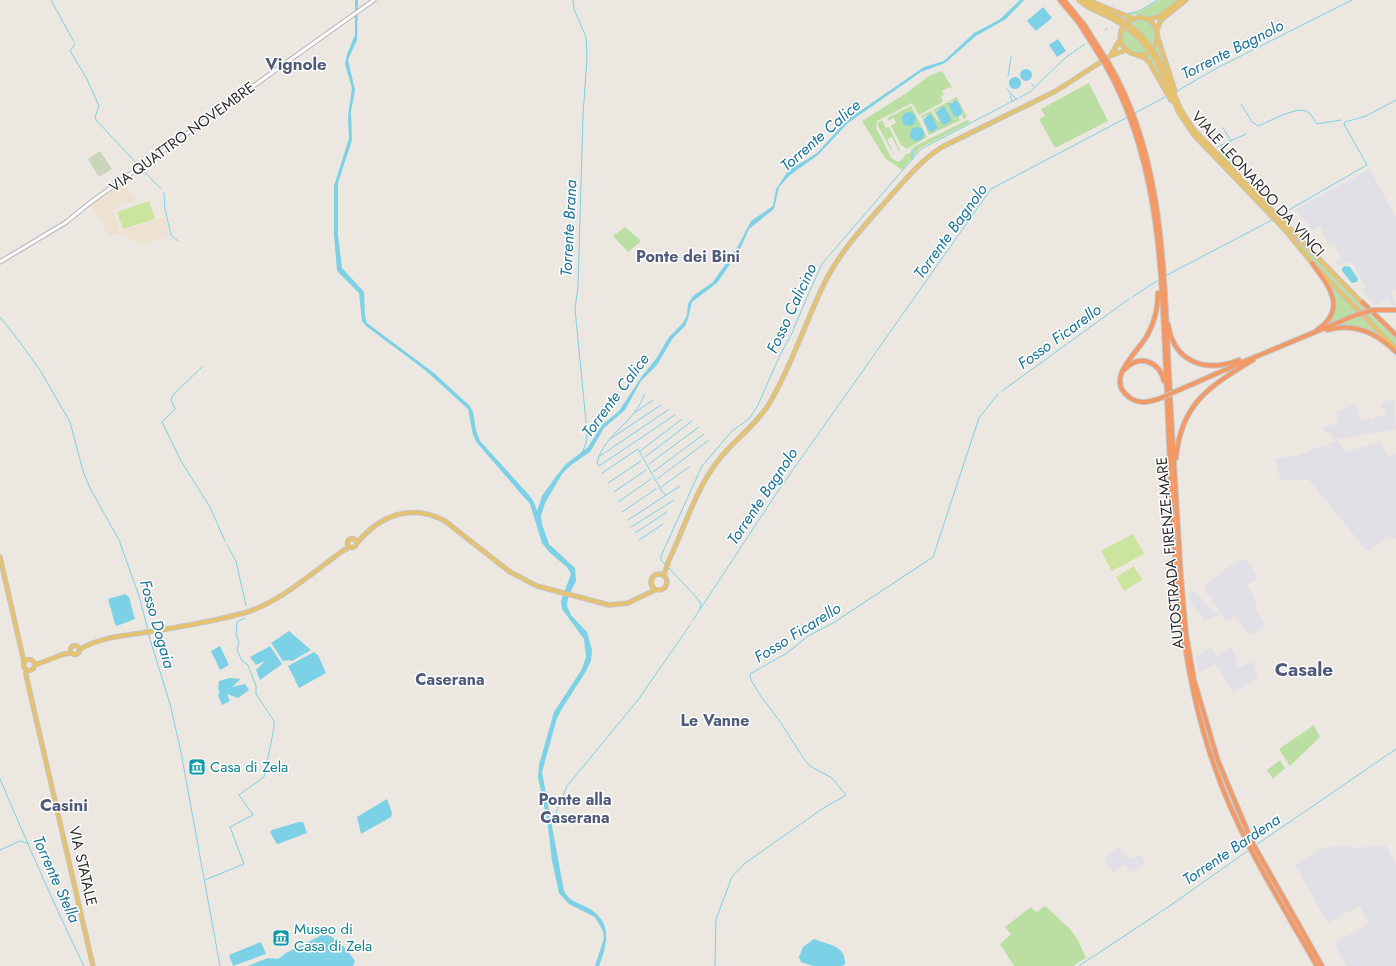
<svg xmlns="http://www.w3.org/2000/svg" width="1396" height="966" viewBox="0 0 1396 966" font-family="Jost,sans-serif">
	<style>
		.industrial { fill: #e2e0e7 }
		.education { fill: #ede2d2 }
		.green { fill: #bbdfa2; fill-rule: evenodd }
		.cemetery { fill: #c9d6b9 }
		.pitch { fill: #cce59e }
		.water { fill: #7cd1e7 }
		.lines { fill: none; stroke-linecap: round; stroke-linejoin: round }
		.stream { stroke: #7cd1e7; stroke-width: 1 }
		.secondary-casing { stroke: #b1b3bc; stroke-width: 5 }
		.primary-casing { stroke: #c4c4c4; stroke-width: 5.5 }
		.motorway-casing { stroke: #c4c4c4; stroke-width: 6 }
		.secondary { stroke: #fff; stroke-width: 3 }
		.primary { stroke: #e7c26c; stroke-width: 3.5 }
		.motorway { stroke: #f39966; stroke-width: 4 }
		.primary-bridge-casing { stroke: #c4c4c4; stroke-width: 5.5; stroke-linecap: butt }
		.motorway-bridge-casing { stroke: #c4c4c4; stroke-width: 6; stroke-linecap: butt }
		.primary-bridge { stroke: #e7c26c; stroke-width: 3.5 }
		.motorway-bridge { stroke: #f39966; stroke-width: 4 }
		.labels { text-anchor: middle; stroke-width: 3; stroke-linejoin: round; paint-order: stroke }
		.street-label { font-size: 15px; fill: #2d2d2d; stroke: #fff }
		.culture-label { font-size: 15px; fill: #0d838f; stroke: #fff; text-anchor: start }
		.water-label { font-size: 16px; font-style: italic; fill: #187396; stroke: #fff }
		.neighbourhood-label { font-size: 16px; font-weight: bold; fill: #505b7b; stroke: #fff }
		.quarter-label { font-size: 17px; font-weight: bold; fill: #505b7b; stroke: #fff }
		.district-label { font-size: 19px; font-weight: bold; fill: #505b7b; stroke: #fff }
	</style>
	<rect width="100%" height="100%" fill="#ede7e1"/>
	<path class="industrial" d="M 1370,169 L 1396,218 L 1396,289 L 1391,291 L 1396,305 L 1393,306 L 1388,299 L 1375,306 L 1362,290 L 1366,287 L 1352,263 L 1347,262 L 1338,267 L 1334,262 L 1341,257 L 1333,242 L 1328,244 L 1320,226 L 1312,230 L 1296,209 Z
		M 1394,399 L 1396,429 L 1333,440 L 1331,432 L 1325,433 L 1323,427 L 1338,423 L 1335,412 L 1356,404 L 1360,420 L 1371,418 L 1371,420 L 1375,419 L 1375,417 L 1387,415 L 1385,409 L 1382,409 L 1381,403 Z
		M 1338,440 L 1345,452 L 1381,442 L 1388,457 L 1396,454 L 1396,538 L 1391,541 L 1389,537 L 1367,551 L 1309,480 L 1280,480 L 1275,458 L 1296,456 Z
		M 1245,558 L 1258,579 L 1247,584 L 1258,605 L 1255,607 L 1265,626 L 1252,634 L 1247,632 L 1235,616 L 1226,622 L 1204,587 L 1227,568 Z
		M 1189,591 L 1196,592 L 1213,612 L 1216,611 L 1219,615 L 1204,621 L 1190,601 Z
		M 1211,647 L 1216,656 L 1231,647 L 1238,659 L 1235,662 L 1239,668 L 1253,661 L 1258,678 L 1233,693 L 1216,664 L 1199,672 L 1195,657 Z
		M 1340,845 L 1358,848 L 1385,845 L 1396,865 L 1396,966 L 1347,966 L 1334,944 L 1369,923 L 1359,906 L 1328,923 L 1295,865 L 1321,849 Z
		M 1119,847 L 1130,860 L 1140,854 L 1146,863 L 1132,873 L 1125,864 L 1114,873 L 1104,858 Z"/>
	<path class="education" d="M 122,183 L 137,200 L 119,206 L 113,211 L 120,231 L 165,217 L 169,235 L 143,245 L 118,233 L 109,236 L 94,210 L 90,206 Z"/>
	<path class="green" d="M 1160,0 L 1178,0 L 1157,17 L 1126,14 L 1139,12 L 1147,7 L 1148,8 L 1148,6 Z
		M1122 36a17 17 0 1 1 34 0a17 17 0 1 1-34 0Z
		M 1158,46 L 1164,60 L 1171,82 L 1162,62 L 1156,65 L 1165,87 L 1145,56 Z
		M 942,71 L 953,89 L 950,87 L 942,91 L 944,95 L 941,96 L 943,102 L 919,115 L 912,103 L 877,121 L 876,127 L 891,158 L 898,162 L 903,159 L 905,155 L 913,151 L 913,147 L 967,120 L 971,122 L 920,148 L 902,170 L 885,158 L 862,121 L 905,94 L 929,76 Z
		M 1089,83 L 1108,121 L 1055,148 L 1039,119 L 1045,116 L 1041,109 Z
		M 957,97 L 967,117 L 929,135 L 921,116 L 931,111 L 938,122 L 939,121 L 933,110 ZM 954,101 L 958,102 L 962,110 L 961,113 L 963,119 L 960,120 L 957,115 L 953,115 L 949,107 L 949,103 ZM 942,107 L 946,108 L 951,119 L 946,124 L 942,123 L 936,111 ZM 930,114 L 937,128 L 932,132 L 923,120 L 923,117 Z
		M 911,106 L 927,137 L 907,149 L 901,145 L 891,126 L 896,123 L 894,118 L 888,121 L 887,118 ZM 906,113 L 916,120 L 913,124 L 907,125 L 903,122 L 903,116 Z
		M 882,120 L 886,128 L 889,127 L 900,150 L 899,151 L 892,137 L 887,139 L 895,157 L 878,126 L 878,123 Z
		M 1204,144 L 1349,291 C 1362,309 1380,323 1396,339 L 1396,347 L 1310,258 L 1285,227 Z
		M 1217,151 L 1227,152 L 1234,159 L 1234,168 Z
		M 625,227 L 641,241 L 628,252 L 613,236 Z
		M 1332,286 L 1384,338 L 1363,328 L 1339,327 L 1339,325 L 1356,317 L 1328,326 L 1335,307 L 1335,297 L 1331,287 Z
		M 1314,725 L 1320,737 L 1290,766 L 1279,749 Z
		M 1280,760 L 1285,768 L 1273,779 L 1267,770 Z
		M 1045,906 L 1070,929 L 1078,940 L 1086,958 L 1073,966 L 1014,966 L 1000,944 L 1011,934 L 1005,927 L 1031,907 L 1036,912 Z"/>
	<path class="cemetery" d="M 100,151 L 112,169 L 99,177 L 88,159 Z"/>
	<path class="pitch" d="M 149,201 L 155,219 L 123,229 L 117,212 Z
		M 1133,534 L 1144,554 L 1112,571 L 1101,551 Z
		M 1134,566 L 1142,580 L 1124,591 L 1116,577 Z"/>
	<path class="water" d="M 355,0 L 358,0 L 357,40 L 348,60 L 355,90 L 351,112 L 352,140 L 338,183 L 338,235 L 342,268 L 364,292 L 365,316 L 367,323 L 434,373 L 470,406 L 473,412 L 476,430 L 480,441 L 529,495 L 534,502 L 537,511 L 542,496 L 554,479 L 565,465 L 588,447 L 602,425 L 619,411 L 642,376 L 656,359 L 669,337 L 683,323 L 687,315 L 688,304 L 693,296 L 713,282 L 738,246 L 751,221 L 773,206 L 776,189 L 788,171 L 817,153 L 847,120 L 924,67 L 944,61 L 974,33 L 999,20 L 1020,0 L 1024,0 L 1006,19 L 976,36 L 945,63 L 921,72 L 848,123 L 818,155 L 790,175 L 779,187 L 774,209 L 749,229 L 739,251 L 717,283 L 692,302 L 688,319 L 685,326 L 673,338 L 657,365 L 641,381 L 625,410 L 604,428 L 590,452 L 571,465 L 562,474 L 545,503 L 541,516 L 542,524 L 549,544 L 575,568 L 576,581 L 568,597 L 567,606 L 571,615 L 587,632 L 592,650 L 591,661 L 585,673 L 563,707 L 557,718 L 542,772 L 564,891 C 569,901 577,902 586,907 C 613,920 608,943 599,966 L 595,966 L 604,938 L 603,931 L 595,917 L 569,904 L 559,893 L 552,861 L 548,826 L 538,777 L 539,765 L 554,712 L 582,669 L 586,657 L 584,639 L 562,609 L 561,601 L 571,574 L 567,567 L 550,553 L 542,543 L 530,504 L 477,443 L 473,435 L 468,409 L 425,370 L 366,326 L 362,321 L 359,293 L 340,274 L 337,270 L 334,235 L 334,186 L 349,138 L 348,116 L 352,88 L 345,64 L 347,54 L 355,35 Z
		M 1043,7 L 1052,18 L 1036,31 L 1027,21 Z
		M 1058,39 L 1066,51 L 1057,57 L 1049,45 Z
		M1020 75a6 6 0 1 1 12 0a6 6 0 1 1-12 0Z
		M1009 83a6 6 0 1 1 12 0a6 6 0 1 1-12 0Z
		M 954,100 L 958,102 L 962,110 L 961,115 L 958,117 L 953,115 L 949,106 L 949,103 L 953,103 Z
		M 942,107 L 945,107 L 952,120 L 945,125 L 942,123 L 936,112 Z
		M902 119a7 7 0 1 1 14 0a7 7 0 1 1-14 0Z
		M 929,114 L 932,115 L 938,128 L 932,132 L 929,131 L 923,120 Z
		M910 134a7 7 0 1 1 14 0a7 7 0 1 1-14 0Z
		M 1345,266 L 1350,267 L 1358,279 L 1357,282 L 1352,283 L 1342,271 L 1342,268 Z
		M 125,594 L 129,597 L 135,619 L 117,626 L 115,624 L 108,599 Z
		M 289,631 L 311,650 L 292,661 L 289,660 L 283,661 L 271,643 Z
		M 220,646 L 229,665 L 220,670 L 211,651 Z
		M 270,646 L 282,664 L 260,680 L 256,670 L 265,661 L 256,665 L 250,657 Z
		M 314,652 L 318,655 L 326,673 L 299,688 L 288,666 Z
		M 230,678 L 241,679 L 232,687 L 245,684 L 249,690 L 238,698 L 227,694 L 230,701 L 222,705 L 218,695 L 220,691 L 218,690 L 219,681 Z
		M 387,799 L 392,813 L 391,817 L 361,834 L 357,817 Z
		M 299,822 L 303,822 L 307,833 L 278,844 L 276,843 L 270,832 L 272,830 Z
		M 324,934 C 338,937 347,950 355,961 L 353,966 L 248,966 L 268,958 L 278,959 L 286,953 Z
		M 814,939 C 828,945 846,945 845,964 L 842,966 L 813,966 L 801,962 L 799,957 L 803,947 Z
		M 261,942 L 266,954 L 233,966 L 229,955 Z"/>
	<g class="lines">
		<path class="stream" d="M 51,0 L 74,42
			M 573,0 L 574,9 L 586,37 L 587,58 L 583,115 L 578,287 L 575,309 L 587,432 L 586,443 L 582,453
			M 1126,14 L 1139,11 L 1158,0
			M 1105,30 L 1107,28
			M 75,44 L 70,51 L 87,79 L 99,106 L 95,117 L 96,120 L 139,166
			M 1008,76 L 1011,57
			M 1032,84 L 1035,88
			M 1007,89 L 1017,100
			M 1177,91 L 1217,68 L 1352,0
			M 1010,95 L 1012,101
			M 1241,104 L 1252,122 L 1258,126 C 1269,122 1297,105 1308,112 C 1313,115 1314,121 1317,124 L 1341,120
			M 1135,113 L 1167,96
			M 1223,128 L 1231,141
			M 1217,147 L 1246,134
			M 912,160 L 912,149
			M 141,168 L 161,189
			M 164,193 L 165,209 L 171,235 L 178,241
			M 1280,215 L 1367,165 L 1344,124 L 1345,122 L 1366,116 L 1396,100
			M 1167,275 L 1272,220
			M 1132,297 L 1157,281
			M 0,317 L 19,341 L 40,370 L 70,422 L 83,471 L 90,488 L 119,540 L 139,596 L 148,630
			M 202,367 L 173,395 L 171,400 L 175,409 L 162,422 L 181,461 L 210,507 L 225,541
			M 1002,391 L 1129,299
			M 645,394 C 642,400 639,407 634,413 C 621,430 603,439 597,463 L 599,466 L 675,415
			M 636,412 L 653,400
			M 610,439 L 661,405
			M 640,451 L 682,419
			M 600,456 L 668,410
			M 645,457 L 692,421
			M 649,464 L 699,427
			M 653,472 L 704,434
			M 602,473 L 638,449 L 661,490 L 666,495
			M 657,479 L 709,440
			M 608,483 L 641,461
			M 661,487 L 689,467
			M 614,492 L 646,470
			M 618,502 L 651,479
			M 622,512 L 656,489
			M 628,520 L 680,486
			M 631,527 L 674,500
			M 635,533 L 667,512
			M 639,540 L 663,524
			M 227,545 L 236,561 L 246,606
			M 666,565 L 661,560 L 661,556 L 702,466 L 732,431 L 750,418 L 758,405 L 780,355 L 792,333 L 807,297 L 822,264 L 827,258 L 921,149 L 1030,92 L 1065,58 L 1085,44
			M 668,567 L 697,598 L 701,604 L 700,608
			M 693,620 L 778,491 L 991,189 L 1128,117
			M 148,633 L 170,704 L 181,752 L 220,966
			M 0,779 C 27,842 54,905 84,966
			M 551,825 L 567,786 L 638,700 L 690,625
			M 1256,845 L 1396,749
			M 0,850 L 20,841 L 29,844
			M 205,880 L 244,864 L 230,827 L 253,815 L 239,795 L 264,777 L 274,728 L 274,721 L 256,694 L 256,686 L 248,665 L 242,661 L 237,650 L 239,642 L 236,634 L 237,622 L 245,618
			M 715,966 L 716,919 L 732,877 L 744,864 L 822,809 L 846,795 L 832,778 L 810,766 L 804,759 L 781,723 L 760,695 L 751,680 L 750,674 L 787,653 L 808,636 L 833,623 L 933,557 L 979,418 L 998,394
			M 1079,966 L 1168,907 L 1249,850"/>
		<g class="secondary-casing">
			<path id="secondary" d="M 0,262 L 65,223 L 91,202 L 374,0"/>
		</g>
		<g class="primary-casing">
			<path id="primary" d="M 1079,0 L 1088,7 L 1111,18
				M 1083,0 L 1113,15
				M 1087,0 L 1132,18
				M 1148,19 L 1159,17 L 1181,0
				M 1127,21 L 1140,17 C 1155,19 1162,34 1154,47
				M 1122,28 C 1115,45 1131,60 1148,53
				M 1157,30 L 1161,20 L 1186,0
				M 1158,38 L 1175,91
				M 1111,55 L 1120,40
				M 1137,55 L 1145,58 L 1149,62 L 1171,100
				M 1160,62 L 1181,110 L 1194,130 L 1363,304
				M 1158,64 L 1179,113 L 1194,135 L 1285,230 L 1313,264
				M 1319,270 L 1396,349
				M347.5 543a4.5 4.5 0 1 1 9 0a4.5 4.5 0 1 1-9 0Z
				M 357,543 C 380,515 412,503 445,521 L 510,572 L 537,586 L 609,605 L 628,603 L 655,590
				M 0,557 L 24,662
				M651 582a8 8 0 1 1 16 0a8 8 0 1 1-16 0Z
				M 664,575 L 669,560 C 684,529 696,489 717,462 C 732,441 755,427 769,404 C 793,364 806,319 827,278 C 843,248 866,224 888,199 C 905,180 920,161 942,147 L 1056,91 L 1110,56 L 1126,50
				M70.5 650a4.5 4.5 0 1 1 9 0a4.5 4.5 0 1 1-9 0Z
				M 79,650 C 101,636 130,635 155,631 C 185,626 215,621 244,613 C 281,602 313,572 344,550 L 350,547
				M23.5 665a5.5 5.5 0 1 1 11 0a5.5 5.5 0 1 1-11 0Z
				M 35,665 L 64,654 L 71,653
				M 26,669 L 26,675 L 93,966"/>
		</g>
		<g class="motorway-casing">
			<path id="motorway" d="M 1060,0 L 1079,23 L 1101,58
				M 1064,0 L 1085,26 L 1104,56
				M 1108,62 C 1167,161 1163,280 1170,391
				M 1105,64 C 1163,166 1161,279 1167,392
				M 1312,263 C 1329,286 1348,309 1317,330
				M 1158,293 C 1158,307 1155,321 1148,334 C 1140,351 1103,378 1129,397 C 1139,405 1150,402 1161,398
				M 1362,302 L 1396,335
				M 1373,310 L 1396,310
				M 1168,324 C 1174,363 1206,373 1239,360
				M 1327,330 C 1355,322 1377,333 1396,352
				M 1125,369 C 1140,354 1159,361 1164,381
				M 1179,390 L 1243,362 L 1356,315
				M 1167,398 C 1173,520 1173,649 1214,765 C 1238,836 1280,901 1317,966
				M 1170,398 L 1181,578 L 1186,634 L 1194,680 L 1218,761 L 1252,842 L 1322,966
				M 1176,458 C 1181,403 1210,386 1253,360"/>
		</g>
		<use href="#secondary" class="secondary"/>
		<use href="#primary" class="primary"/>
		<use href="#motorway" class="motorway"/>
		<g class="primary-bridge-casing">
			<path id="primary-bridge" d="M 1113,15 C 1133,25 1150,42 1160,62
				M 1111,18 C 1132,29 1147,43 1158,64"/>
		</g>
		<g class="motorway-bridge-casing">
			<path id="motorway-bridge" d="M 1104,56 L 1108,62
				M 1101,58 L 1105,64
				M 1356,315 L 1373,310
				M 1161,398 L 1179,390"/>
		</g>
		<use href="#primary-bridge" class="primary-bridge"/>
		<use href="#motorway-bridge" class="motorway-bridge"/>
	</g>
	<defs>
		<g id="museum-square" transform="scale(0.9)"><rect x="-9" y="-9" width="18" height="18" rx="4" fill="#0f9aa8" stroke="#fff"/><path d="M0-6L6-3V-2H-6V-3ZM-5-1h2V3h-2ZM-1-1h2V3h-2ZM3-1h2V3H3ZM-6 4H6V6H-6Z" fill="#fff"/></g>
	</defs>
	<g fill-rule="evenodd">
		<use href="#museum-square" x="197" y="767"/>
		<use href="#museum-square" x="281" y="938"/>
	</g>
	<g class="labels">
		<g class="street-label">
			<text transform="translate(182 137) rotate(-36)" y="5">VIA QUATTRO NOVEMBRE</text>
			<text transform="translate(1258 184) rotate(48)" y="5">VIALE LEONARDO DA VINCI</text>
			<text transform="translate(1170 553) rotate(-95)" y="5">AUTOSTRADA FIRENZE-MARE</text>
			<text transform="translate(83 866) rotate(77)" y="5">VIA STATALE</text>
		</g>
		<g class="culture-label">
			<text x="210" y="772">Casa di Zela</text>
			<text x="294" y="934">Museo di<tspan x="294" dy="17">Casa di Zela</tspan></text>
		</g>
		<g class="water-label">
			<text transform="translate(1232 49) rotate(-27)" y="6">Torrente Bagnolo</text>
			<text transform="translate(820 135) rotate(-41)" y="6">Torrente Calice</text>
			<text transform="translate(568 228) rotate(-87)" y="6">Torrente Brana</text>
			<text transform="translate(950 231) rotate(-54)" y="6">Torrente Bagnolo</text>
			<text transform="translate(791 308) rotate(-65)" y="6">Fosso Calicino</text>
			<text transform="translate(1059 336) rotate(-36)" y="6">Fosso Ficarello</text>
			<text transform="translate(615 395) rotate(-53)" y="6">Torrente Calice</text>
			<text transform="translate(762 496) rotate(-56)" y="6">Torrente Bagnolo</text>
			<text transform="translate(158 624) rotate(74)" y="6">Fosso Dogaia</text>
			<text transform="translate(797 632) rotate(-32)" y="6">Fosso Ficarello</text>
			<text transform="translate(1231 849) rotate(-34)" y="6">Torrente Bardena</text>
			<text transform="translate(57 879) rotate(66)" y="6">Torrente Stella</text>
		</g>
		<g class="neighbourhood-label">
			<text x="688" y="262">Ponte dei Bini</text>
			<text x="450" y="685">Caserana</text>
			<text x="715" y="726">Le Vanne</text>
			<text x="575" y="805">Ponte alla<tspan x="575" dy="18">Caserana</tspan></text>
		</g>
		<g class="quarter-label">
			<text x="296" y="70">Vignole</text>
			<text x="64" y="811">Casini</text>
		</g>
		<g class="district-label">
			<text x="1304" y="676">Casale</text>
		</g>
	</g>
</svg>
